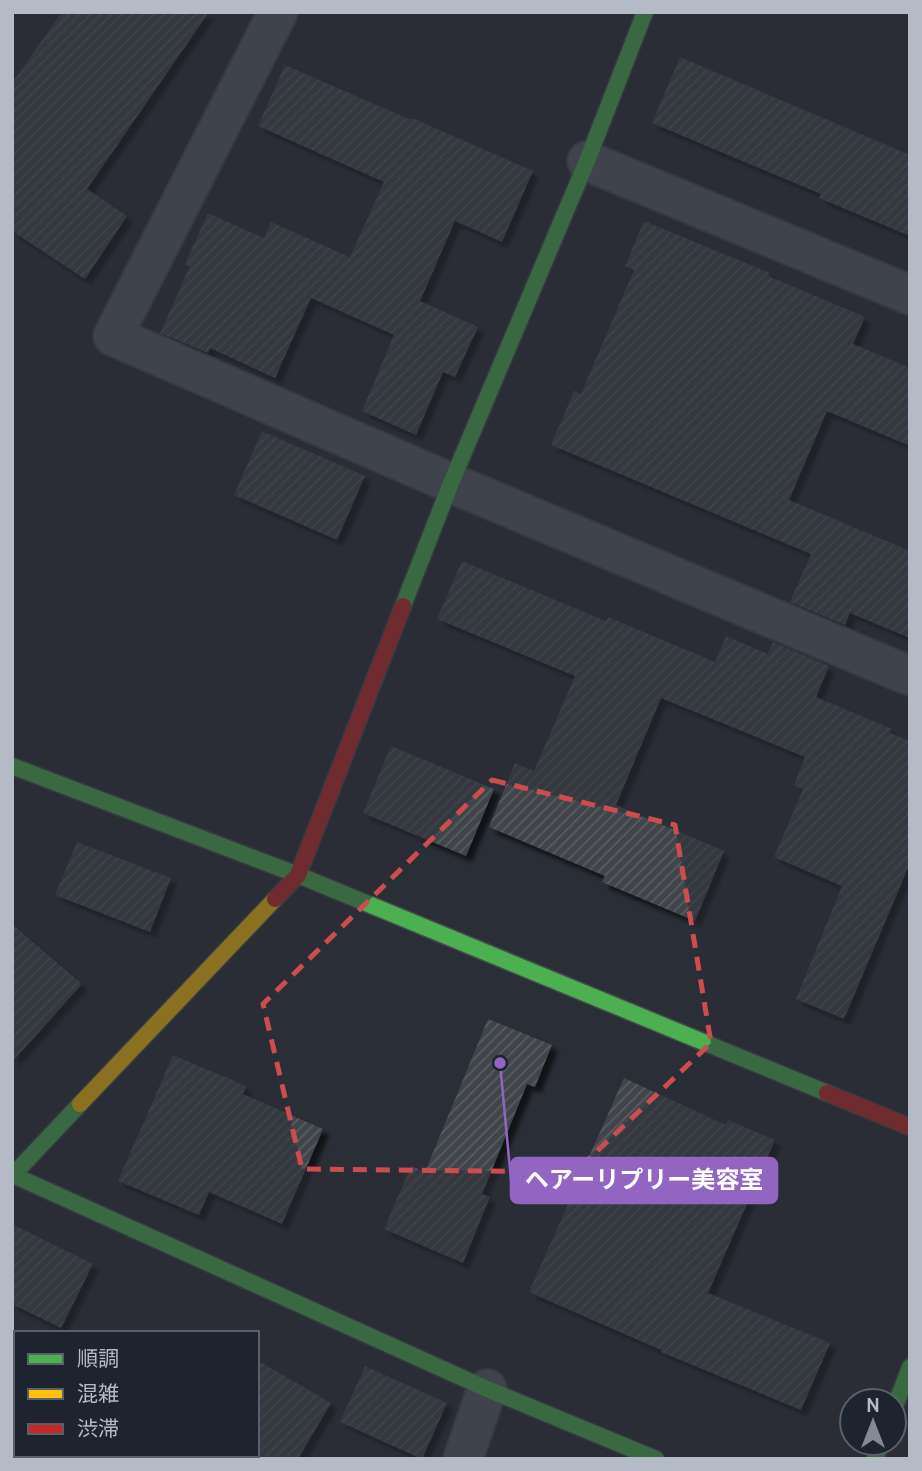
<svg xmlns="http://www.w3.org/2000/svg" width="922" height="1471" viewBox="0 0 922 1471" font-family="Cabin,'Noto Sans JP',sans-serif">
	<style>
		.building { fill: url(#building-hatch); filter: url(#shadow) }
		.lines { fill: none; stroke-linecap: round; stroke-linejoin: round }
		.street-casing { stroke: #46494f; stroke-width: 42 }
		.fast-casing { stroke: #46494f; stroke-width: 19 }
		.slow-casing { stroke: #46494f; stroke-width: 19 }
		.jam-casing { stroke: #46494f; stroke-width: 19 }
		.street { stroke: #595d64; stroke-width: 38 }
		.fast { stroke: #4caf50; stroke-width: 16 }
		.slow { stroke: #ffc107; stroke-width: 16 }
		.jam { stroke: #c62828; stroke-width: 16 }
		.marked { fill: none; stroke: #ce4c50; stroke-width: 5; stroke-dasharray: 14 9; stroke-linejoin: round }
		.leader { fill: none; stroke: #9265c2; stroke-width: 2.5 }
		.callout-dot { fill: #9265c2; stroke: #1d2430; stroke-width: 2.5 }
		.callout { fill: #9265c2; stroke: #9265c2; stroke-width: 2.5 }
		.callout-label { font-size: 24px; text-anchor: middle; font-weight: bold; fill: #fff }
	</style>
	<defs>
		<pattern id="building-hatch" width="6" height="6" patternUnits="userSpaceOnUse" patternTransform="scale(1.75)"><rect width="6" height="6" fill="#41444a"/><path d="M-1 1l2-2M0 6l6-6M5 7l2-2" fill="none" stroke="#5a5d63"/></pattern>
		<filter id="shadow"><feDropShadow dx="6" dy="6" stdDeviation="2" flood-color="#0009"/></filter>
	</defs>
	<rect width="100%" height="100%" fill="#2a2e36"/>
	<path class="building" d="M 62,12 L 209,12 L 87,189 L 127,216 L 85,279 L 12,231 L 12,83 Z
		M 680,57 L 910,155 L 910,236 L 819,198 L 821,194 L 652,123 Z
		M 285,65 L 411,120 L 412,118 L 533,171 L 502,242 L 455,221 L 420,301 L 478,327 L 455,377 L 443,372 L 416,435 L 362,411 L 394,335 L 311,298 L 275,378 L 210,348 L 208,353 L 160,333 L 190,266 L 185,264 L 208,213 L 264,238 L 271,222 L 350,257 L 384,182 L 258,126 Z
		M 644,221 L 770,273 L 768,276 L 865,317 L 853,344 L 910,368 L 910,446 L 827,411 L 789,500 L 910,551 L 910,638 L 850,613 L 845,625 L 790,602 L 811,554 L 551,445 L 574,391 L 581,394 L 634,270 L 625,266 Z
		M 262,431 L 365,476 L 337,540 L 234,495 Z
		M 462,561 L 606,621 L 608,617 L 715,662 L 726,636 L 768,654 L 773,642 L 829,666 L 816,697 L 892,729 L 890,733 L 910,741 L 910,863 L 844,1019 L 796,999 L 842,886 L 774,857 L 803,789 L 794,785 L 805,757 L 661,698 L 616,805 L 724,851 L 695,921 L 602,882 L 605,876 L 489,827 L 515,763 L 534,771 L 575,676 L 437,619 Z
		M 391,746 L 494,789 L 466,856 L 363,813 Z
		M 77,842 L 171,878 L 150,932 L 55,895 Z
		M 12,924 L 82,984 L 12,1062 Z
		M 488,1019 L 552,1045 L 535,1087 L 527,1084 L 482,1194 L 490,1197 L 463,1263 L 384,1229 L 411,1166 L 425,1172 Z
		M 173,1055 L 246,1086 L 243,1094 L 323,1129 L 282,1224 L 209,1192 L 199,1215 L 118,1181 Z
		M 624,1078 L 726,1125 L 728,1120 L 775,1140 L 708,1293 L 830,1343 L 801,1410 L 661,1352 L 661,1350 L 529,1292 Z
		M 12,1224 L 93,1264 L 61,1328 L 12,1304 Z
		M 257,1360 L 331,1403 L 298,1459 L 257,1459 Z
		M 365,1366 L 447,1403 L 422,1459 L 340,1422 Z"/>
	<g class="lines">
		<g class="street-casing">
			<path id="street" d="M 278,12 L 113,336 L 451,483 L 910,676
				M 587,161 L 910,295
				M 463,1459 L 487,1389"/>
		</g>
		<g class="fast-casing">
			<path id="fast" d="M 403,606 L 451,483 L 587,161 L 645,12
				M 12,766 L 298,875 L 827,1093
				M 80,1104 L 13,1175 L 487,1389 L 656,1459
				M 894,1409 L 910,1367
				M 875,1459 L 881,1443"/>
		</g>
		<g class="slow-casing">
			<path id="slow" d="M 80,1104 L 275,899"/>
		</g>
		<g class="jam-casing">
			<path id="jam" d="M 275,899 L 298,875 L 403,606
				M 827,1093 L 910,1127"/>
		</g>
		<use href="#street" class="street"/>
		<use href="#fast" class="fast"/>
		<use href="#slow" class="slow"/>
		<use href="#jam" class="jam"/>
	</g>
	<path d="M0 0H922V1471H0ZM 492,780 L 675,825 L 711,1043 L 575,1172 L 302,1169 L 263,1004 Z" fill="#2a2e36" fill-opacity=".55" fill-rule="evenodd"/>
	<path class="marked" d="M 492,780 L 675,825 L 711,1043 L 575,1172 L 302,1169 L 263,1004 Z"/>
	<path class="leader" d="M500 1063L511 1180"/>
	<circle class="callout-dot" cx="500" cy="1063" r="7"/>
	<rect class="callout" x="511" y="1158" width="266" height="45" rx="7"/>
	<g class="callout-label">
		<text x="644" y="1188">ヘアーリプリー美容室</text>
	</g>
	<rect width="922" height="1471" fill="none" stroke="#b4bac6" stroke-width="28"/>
	<rect x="14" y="1331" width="245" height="126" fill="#1d2430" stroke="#59606c" stroke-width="2"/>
	<rect x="28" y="1354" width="35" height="10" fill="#4caf50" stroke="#59606c" stroke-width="2"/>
	<text x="77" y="1366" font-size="21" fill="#b4bac6">順調</text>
	<rect x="28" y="1389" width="35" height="10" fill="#ffc107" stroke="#59606c" stroke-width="2"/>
	<text x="77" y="1401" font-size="21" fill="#b4bac6">混雑</text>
	<rect x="28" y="1424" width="35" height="10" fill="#c62828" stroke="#59606c" stroke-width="2"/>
	<text x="77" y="1436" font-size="21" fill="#b4bac6">渋滞</text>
	<g transform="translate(873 1422)"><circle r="33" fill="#1d2430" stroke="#59606c" stroke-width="2"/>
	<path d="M0-5L12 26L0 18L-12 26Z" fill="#848994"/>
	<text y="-10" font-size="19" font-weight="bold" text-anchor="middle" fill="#b4bac6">N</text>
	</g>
</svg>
